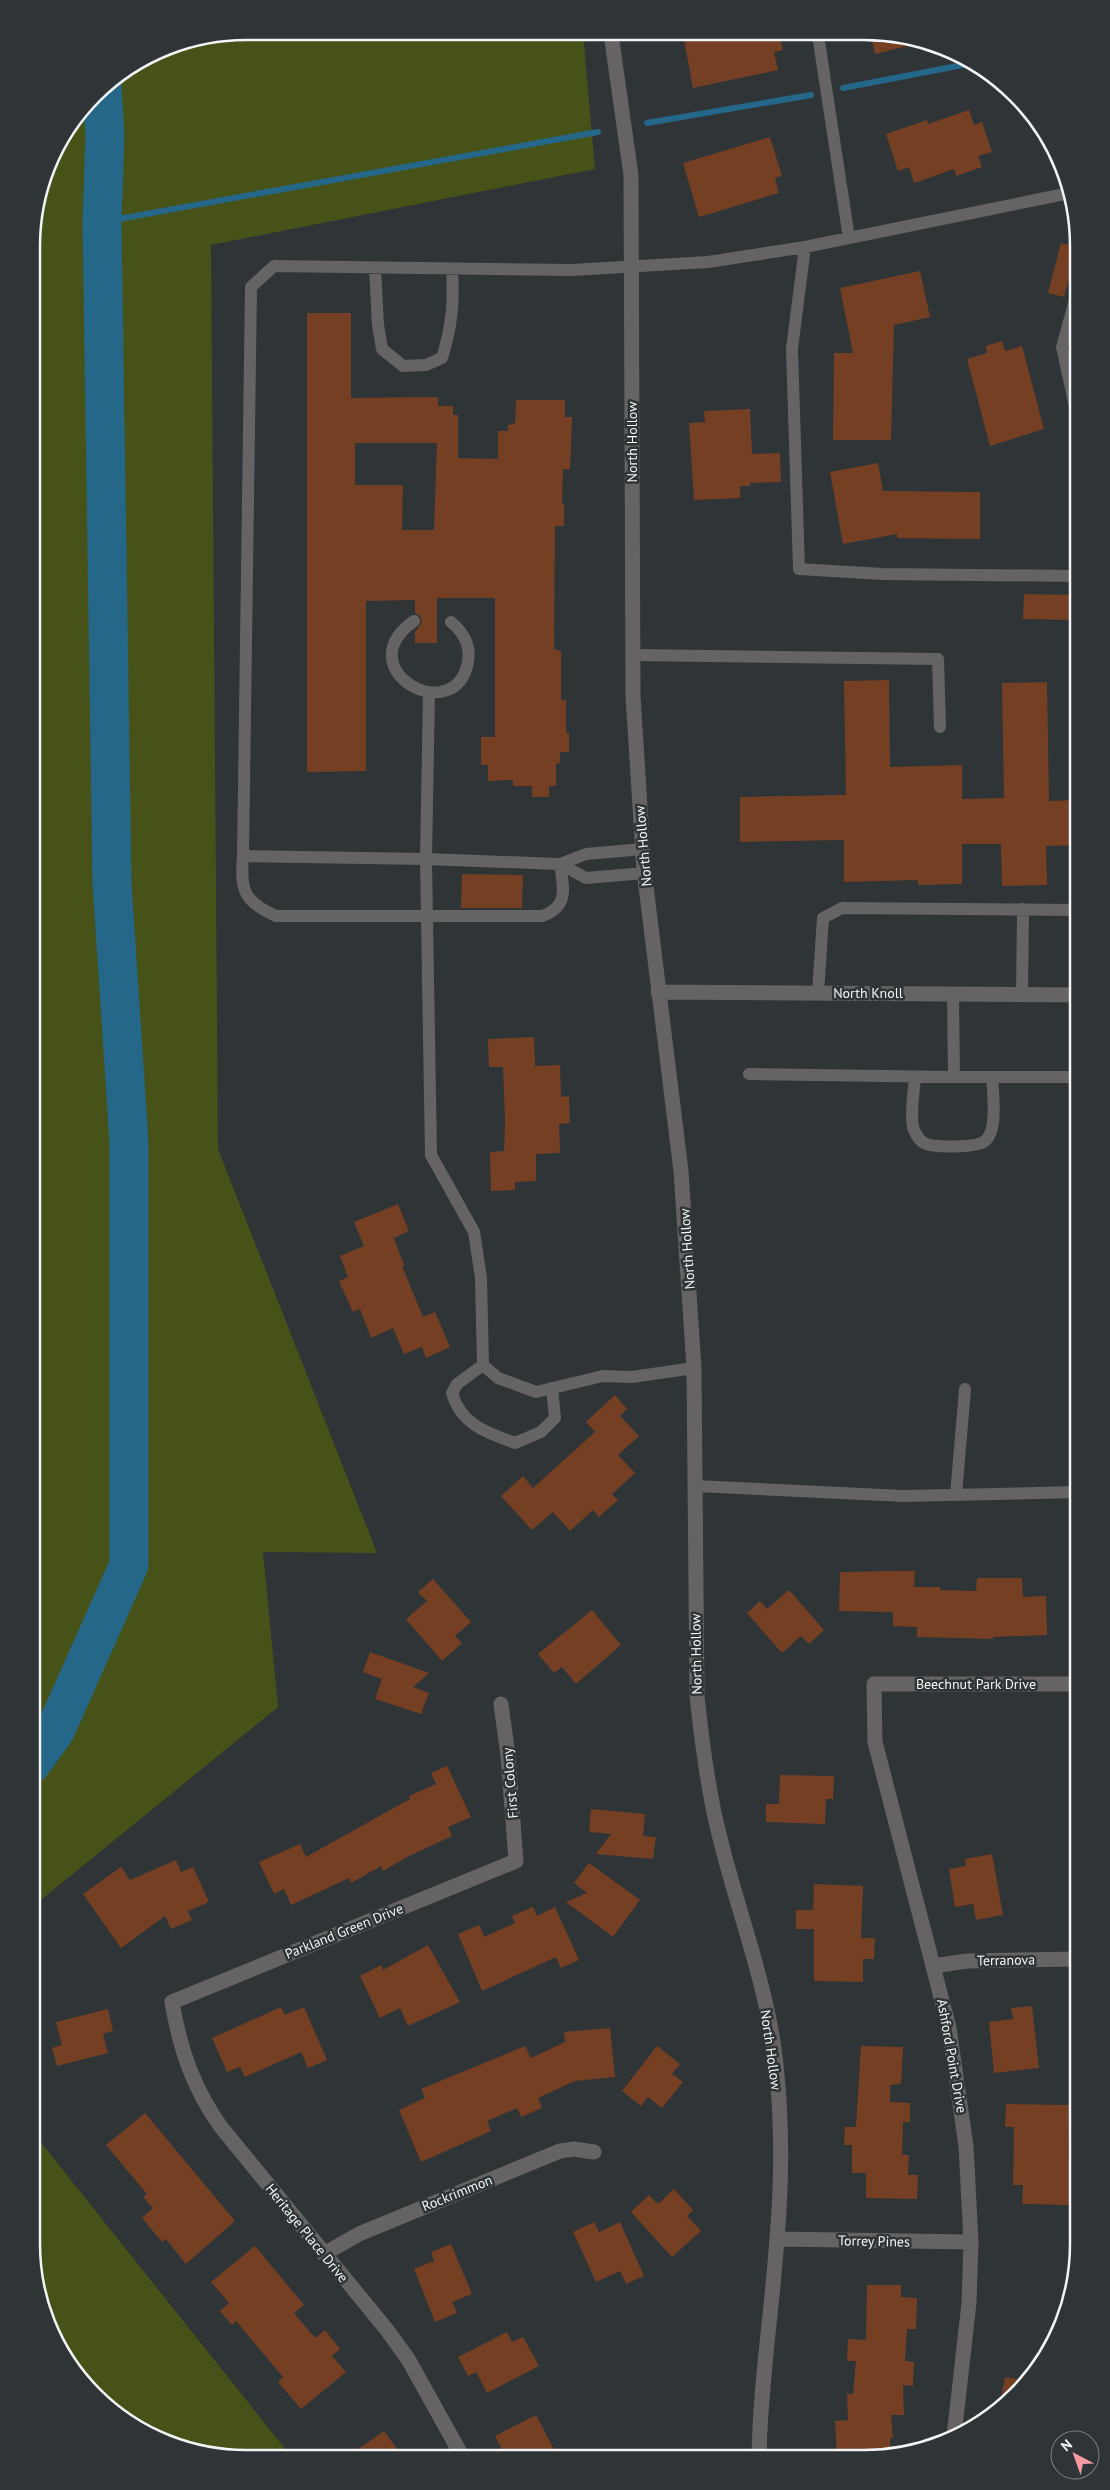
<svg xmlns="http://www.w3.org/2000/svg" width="1110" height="2490" viewBox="0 0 1110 2490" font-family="'PT Sans',sans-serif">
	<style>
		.green { fill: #475218 }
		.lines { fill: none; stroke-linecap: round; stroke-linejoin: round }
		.stream { stroke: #256789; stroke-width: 6 }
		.river { stroke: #256789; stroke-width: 39 }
		.building { fill: #753f24; fill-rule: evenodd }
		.service { stroke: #656363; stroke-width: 12 }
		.minor { stroke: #656363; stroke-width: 15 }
		.labels { text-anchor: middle; stroke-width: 5; stroke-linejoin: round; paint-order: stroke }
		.street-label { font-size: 14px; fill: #f2f4f6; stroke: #2f3437 }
		.rim { fill: none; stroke: #f2f4f6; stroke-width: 2.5 }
	</style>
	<rect width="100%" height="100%" fill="#2f3437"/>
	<path class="green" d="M 246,31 L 583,33 L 595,169 L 211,245 L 218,1149 L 377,1553 L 263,1552 L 278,1707 L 31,1908 L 32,232 L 53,151 L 104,85 L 164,47 Z
		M 31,2130 L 290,2455 L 204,2455 L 151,2437 L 104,2405 L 60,2352 L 39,2300 L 31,2244 Z"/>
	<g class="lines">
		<path class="stream" d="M 843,88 L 973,63
			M 647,123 L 811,95
			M 102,222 L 598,132"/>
		<path class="river" d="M 31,1764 L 55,1731 L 129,1565 L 129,1142 L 112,883 L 102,222 L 105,136 L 102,88"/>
	</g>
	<path class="building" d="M 683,34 L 779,35 L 783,50 L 774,52 L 778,70 L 693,88 Z
		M 871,35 L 906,35 L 924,42 L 875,54 Z
		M 969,110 L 974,125 L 982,122 L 992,152 L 978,156 L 982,167 L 956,176 L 954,169 L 914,183 L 909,167 L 898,171 L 886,134 L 927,120 L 928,124 Z
		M 770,137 L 782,176 L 775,178 L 779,193 L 699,217 L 683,163 Z
		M 1061,243 L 1077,247 L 1064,297 L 1048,293 Z
		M 920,271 L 930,317 L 894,325 L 891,440 L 833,440 L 834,353 L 853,353 L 840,288 Z
		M 307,313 L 351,313 L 351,398 L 438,397 L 438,406 L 453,406 L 453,415 L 458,415 L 458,458 L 498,459 L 498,431 L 508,431 L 508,425 L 515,423 L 516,400 L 565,400 L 565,417 L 572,417 L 571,446 L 570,469 L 563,469 L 562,504 L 564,504 L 564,526 L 555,526 L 554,649 L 561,651 L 561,700 L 566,700 L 566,733 L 569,733 L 569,752 L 560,752 L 560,763 L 556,764 L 556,786 L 549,786 L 549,797 L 532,797 L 532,786 L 513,786 L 513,780 L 488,781 L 488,765 L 481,765 L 481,737 L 495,737 L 495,598 L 437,598 L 437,643 L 415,643 L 415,632 L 422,622 L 420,616 L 415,613 L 415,600 L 366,601 L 366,771 L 307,772 ZM 355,443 L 437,443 L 434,530 L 402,530 L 403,485 L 355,485 Z
		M 1002,341 L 1005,351 L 1022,346 L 1044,429 L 990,446 L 967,359 L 987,353 L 986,346 Z
		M 750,409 L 752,454 L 780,453 L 781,482 L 750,483 L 750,486 L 740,486 L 740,498 L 694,500 L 689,423 L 705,422 L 704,411 Z
		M 878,463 L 883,491 L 980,492 L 980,539 L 897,538 L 897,534 L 843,544 L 830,472 Z
		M 1024,594 L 1079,595 L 1079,620 L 1023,619 Z
		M 889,680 L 890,767 L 962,765 L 962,799 L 1004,798 L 1002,683 L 1047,682 L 1049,801 L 1079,800 L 1079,845 L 1046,846 L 1047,885 L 1002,886 L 1001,844 L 962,844 L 962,884 L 918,885 L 918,880 L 844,882 L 844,840 L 740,842 L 740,797 L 846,795 L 844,681 Z
		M 462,874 L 523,875 L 522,908 L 461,908 Z
		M 534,1037 L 535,1066 L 560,1065 L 561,1097 L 569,1096 L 570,1123 L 559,1124 L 560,1153 L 536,1154 L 536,1181 L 515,1182 L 515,1190 L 491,1191 L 490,1152 L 504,1151 L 505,1121 L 503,1067 L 489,1067 L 488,1039 Z
		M 398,1204 L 409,1231 L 394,1238 L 404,1265 L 402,1266 L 423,1317 L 435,1312 L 450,1347 L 426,1358 L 422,1347 L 404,1354 L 393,1328 L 371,1338 L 360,1309 L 353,1312 L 339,1281 L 348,1277 L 340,1256 L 364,1246 L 354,1222 Z
		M 615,1395 L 627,1409 L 620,1416 L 639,1436 L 618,1455 L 635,1473 L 612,1494 L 618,1500 L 599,1517 L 593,1510 L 570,1531 L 553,1512 L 532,1530 L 501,1496 L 523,1476 L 533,1488 L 595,1432 L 586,1422 Z
		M 894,1571 L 915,1571 L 914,1587 L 940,1587 L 940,1590 L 976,1591 L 977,1578 L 1022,1578 L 1023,1597 L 1046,1596 L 1047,1635 L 993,1637 L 993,1639 L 917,1637 L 917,1627 L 893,1626 L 893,1612 L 839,1611 L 840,1572 Z
		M 433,1579 L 471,1622 L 455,1636 L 462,1643 L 442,1661 L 406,1619 L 427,1601 L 418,1592 Z
		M 789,1590 L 824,1630 L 809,1644 L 801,1636 L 782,1653 L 747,1613 L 760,1601 L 767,1609 Z
		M 592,1610 L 621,1645 L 576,1684 L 562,1667 L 554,1673 L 538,1654 Z
		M 370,1652 L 429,1673 L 413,1687 L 429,1693 L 421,1714 L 375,1699 L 382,1679 L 363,1672 Z
		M 447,1766 L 471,1817 L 448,1827 L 452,1836 L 407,1857 L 383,1871 L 381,1866 L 351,1883 L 349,1878 L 291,1905 L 284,1889 L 274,1894 L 259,1862 L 300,1844 L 306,1857 L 410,1799 L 409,1796 L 436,1784 L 431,1773 Z
		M 780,1775 L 834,1776 L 833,1799 L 826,1799 L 825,1824 L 766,1822 L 766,1804 L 779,1804 Z
		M 591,1809 L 645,1814 L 643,1836 L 656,1837 L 653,1859 L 596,1854 L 611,1834 L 589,1832 Z
		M 992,1854 L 1003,1915 L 976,1920 L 973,1904 L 955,1907 L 949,1869 L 966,1866 L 965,1859 Z
		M 176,1860 L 181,1872 L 193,1867 L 209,1902 L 188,1911 L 192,1920 L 171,1929 L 165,1916 L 121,1948 L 83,1894 L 121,1867 L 130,1880 Z
		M 589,1863 L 640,1900 L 613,1937 L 566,1902 L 587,1893 L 574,1883 Z
		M 814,1884 L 863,1886 L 861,1938 L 875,1938 L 874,1959 L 863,1959 L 863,1982 L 814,1981 L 814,1929 L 796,1929 L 796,1910 L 813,1910 Z
		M 533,1907 L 537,1916 L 555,1907 L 579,1960 L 561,1968 L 556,1957 L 482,1991 L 458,1934 L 479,1925 L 484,1937 L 515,1923 L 512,1916 Z
		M 428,1945 L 460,2002 L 408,2026 L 400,2008 L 380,2018 L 360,1976 L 381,1965 L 383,1970 Z
		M 1032,2006 L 1039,2068 L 994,2073 L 989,2022 L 1013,2019 L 1011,2008 Z
		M 281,2007 L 285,2015 L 304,2007 L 327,2060 L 308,2068 L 301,2052 L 245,2077 L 240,2067 L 227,2072 L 212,2038 Z
		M 108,2009 L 113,2031 L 103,2034 L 108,2053 L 57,2066 L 52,2048 L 62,2045 L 56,2022 Z
		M 610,2028 L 615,2077 L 575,2081 L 538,2098 L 542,2108 L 521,2117 L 517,2108 L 487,2121 L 491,2131 L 421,2162 L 399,2110 L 425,2098 L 421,2089 L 525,2046 L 531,2058 L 565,2042 L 564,2032 Z
		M 657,2046 L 680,2064 L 672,2074 L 683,2082 L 662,2108 L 648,2097 L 641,2106 L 622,2091 Z
		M 861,2046 L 903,2047 L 901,2084 L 890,2085 L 890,2102 L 910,2103 L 910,2122 L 903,2122 L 902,2155 L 909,2155 L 908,2175 L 918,2175 L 917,2199 L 866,2198 L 866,2173 L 852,2173 L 852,2145 L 844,2145 L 845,2127 L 856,2127 Z
		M 1006,2104 L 1069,2105 L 1068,2159 L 1072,2159 L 1071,2205 L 1022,2204 L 1023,2185 L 1013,2185 L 1014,2127 L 1005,2127 Z
		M 145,2113 L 235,2221 L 186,2264 L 166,2239 L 162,2242 L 142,2218 L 153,2208 L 143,2197 L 147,2194 L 106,2145 Z
		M 674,2189 L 693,2210 L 687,2216 L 701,2231 L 672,2257 L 631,2212 L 649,2195 L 658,2204 Z
		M 594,2222 L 599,2232 L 620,2222 L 644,2276 L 626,2284 L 620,2271 L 596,2282 L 573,2232 Z
		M 451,2244 L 472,2294 L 452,2302 L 457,2313 L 435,2322 L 414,2269 L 434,2261 L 431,2252 Z
		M 255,2246 L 304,2305 L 294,2313 L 315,2338 L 325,2330 L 340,2349 L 332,2356 L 346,2372 L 301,2409 L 278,2382 L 283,2377 L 236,2321 L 232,2325 L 220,2311 L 229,2303 L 211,2282 Z
		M 867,2285 L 901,2285 L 901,2297 L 917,2298 L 916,2329 L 907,2329 L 905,2361 L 914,2362 L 913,2386 L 903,2385 L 904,2415 L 891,2415 L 893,2438 L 890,2438 L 890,2455 L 864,2459 L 837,2459 L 835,2421 L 848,2420 L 847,2394 L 853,2394 L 856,2361 L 847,2361 L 848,2339 L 866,2340 Z
		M 507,2332 L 512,2342 L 523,2337 L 539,2366 L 487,2393 L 476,2372 L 468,2376 L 458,2357 Z
		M 1005,2377 L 1028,2381 L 999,2409 Z
		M 536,2415 L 558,2457 L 506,2457 L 495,2436 Z
		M 384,2431 L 402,2456 L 348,2456 Z"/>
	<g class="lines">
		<path class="service" d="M 818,35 L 849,238
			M 805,247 L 792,349 L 799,569 L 882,574 L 1079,576
			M 375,268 L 378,325 L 382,349 L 403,366 L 426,365 L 442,358 C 452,326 454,302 452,269
			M 1079,425 L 1062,347 L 1079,285
			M 414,621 C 346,669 455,730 468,662 C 471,645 463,632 451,622
			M 633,655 L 938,659 L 940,727
			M 429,692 L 426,859 L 431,1155 L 474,1232 L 481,1278 L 483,1365 L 498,1378 L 536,1392 L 603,1376 L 632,1377 L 694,1368
			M 643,849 L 586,854 L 560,864 L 426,859 L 243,856 L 251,287 L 274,266 L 572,270 L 708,262 L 805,247 L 1065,194 L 1072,196
			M 243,856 C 240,890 244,902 276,916 L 542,916 C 570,906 563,887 560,864
			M 560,864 L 586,878 L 645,873
			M 818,993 L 823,918 L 842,908 L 1079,910
			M 1022,995 L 1023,909
			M 749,1074 L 954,1077 L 953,994
			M 915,1077 C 914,1092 910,1113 913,1127 C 915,1133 919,1140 924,1143 C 933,1148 976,1148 985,1141 C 998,1130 993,1094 992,1077
			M 954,1077 L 1079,1077
			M 483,1365 L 457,1384 L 452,1393 C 461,1425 488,1433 515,1443 L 541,1432 L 555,1418 L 552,1388
			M 695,1486 L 904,1496 L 1078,1492
			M 956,1495 L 965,1389"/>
		<path class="minor" d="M 611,34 L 631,175 L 633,696 L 644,870 L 681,1171 L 694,1368 L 697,1696 C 702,1744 708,1792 720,1838 C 738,1912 768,1988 776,2064 C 782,2121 782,2180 777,2238 C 772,2312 760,2384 759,2458
			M 658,992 L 1079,995
			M 933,1966 L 967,1961 L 1078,1959
			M 777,2239 L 971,2242
			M 324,2254 L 359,2234 L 560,2151 L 574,2149 L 594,2152
			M 954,2436 L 969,2303 L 971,2242 L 966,2146 L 949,2028 L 875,1742 L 874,1684 L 1078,1684
			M 462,2456 L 408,2359 L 387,2330 L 221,2127 C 193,2088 180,2049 172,2002 L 516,1861 L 508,1756 L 501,1704"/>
	</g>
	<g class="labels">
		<g class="street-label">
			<text transform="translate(632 442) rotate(-90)" y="5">North Hollow</text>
			<text transform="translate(643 846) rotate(-95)" y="5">North Hollow</text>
			<text x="868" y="998">North Knoll</text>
			<text transform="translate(687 1249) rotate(-94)" y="5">North Hollow</text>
			<text transform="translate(696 1654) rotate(-91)" y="5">North Hollow</text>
			<text x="976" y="1689">Beechnut Park Drive</text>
			<text transform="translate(510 1783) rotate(-95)" y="5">First Colony</text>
			<text transform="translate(344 1931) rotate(-22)" y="5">Parkland Green Drive</text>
			<text transform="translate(1006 1960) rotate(-1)" y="5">Terranova</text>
			<text transform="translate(771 2050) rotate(82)" y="5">North Hollow</text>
			<text transform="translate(952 2056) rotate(80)" y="5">Ashford Point Drive</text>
			<text transform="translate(457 2193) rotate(-22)" y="5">Rockrimmon</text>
			<text transform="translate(307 2233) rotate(51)" y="5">Heritage Place Drive</text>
			<text transform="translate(874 2241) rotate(1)" y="5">Torrey Pines</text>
		</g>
	</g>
	<path d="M0 0H1110V2490H0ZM246 40H864A206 206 0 0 1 1070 246V2244A206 206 0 0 1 864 2450H246A206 206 0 0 1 40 2244V246A206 206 0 0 1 246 40Z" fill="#2f3437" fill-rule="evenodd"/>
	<path class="rim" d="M246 40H864A206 206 0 0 1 1070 246V2244A206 206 0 0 1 864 2450H246A206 206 0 0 1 40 2244V246A206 206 0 0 1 246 40Z"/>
	<g transform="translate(1075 2455) rotate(319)"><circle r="24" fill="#2f3437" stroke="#7d8183"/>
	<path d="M0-4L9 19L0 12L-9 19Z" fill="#f49aa0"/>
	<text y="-8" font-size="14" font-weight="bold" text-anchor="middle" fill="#f2f4f6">N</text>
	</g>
</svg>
